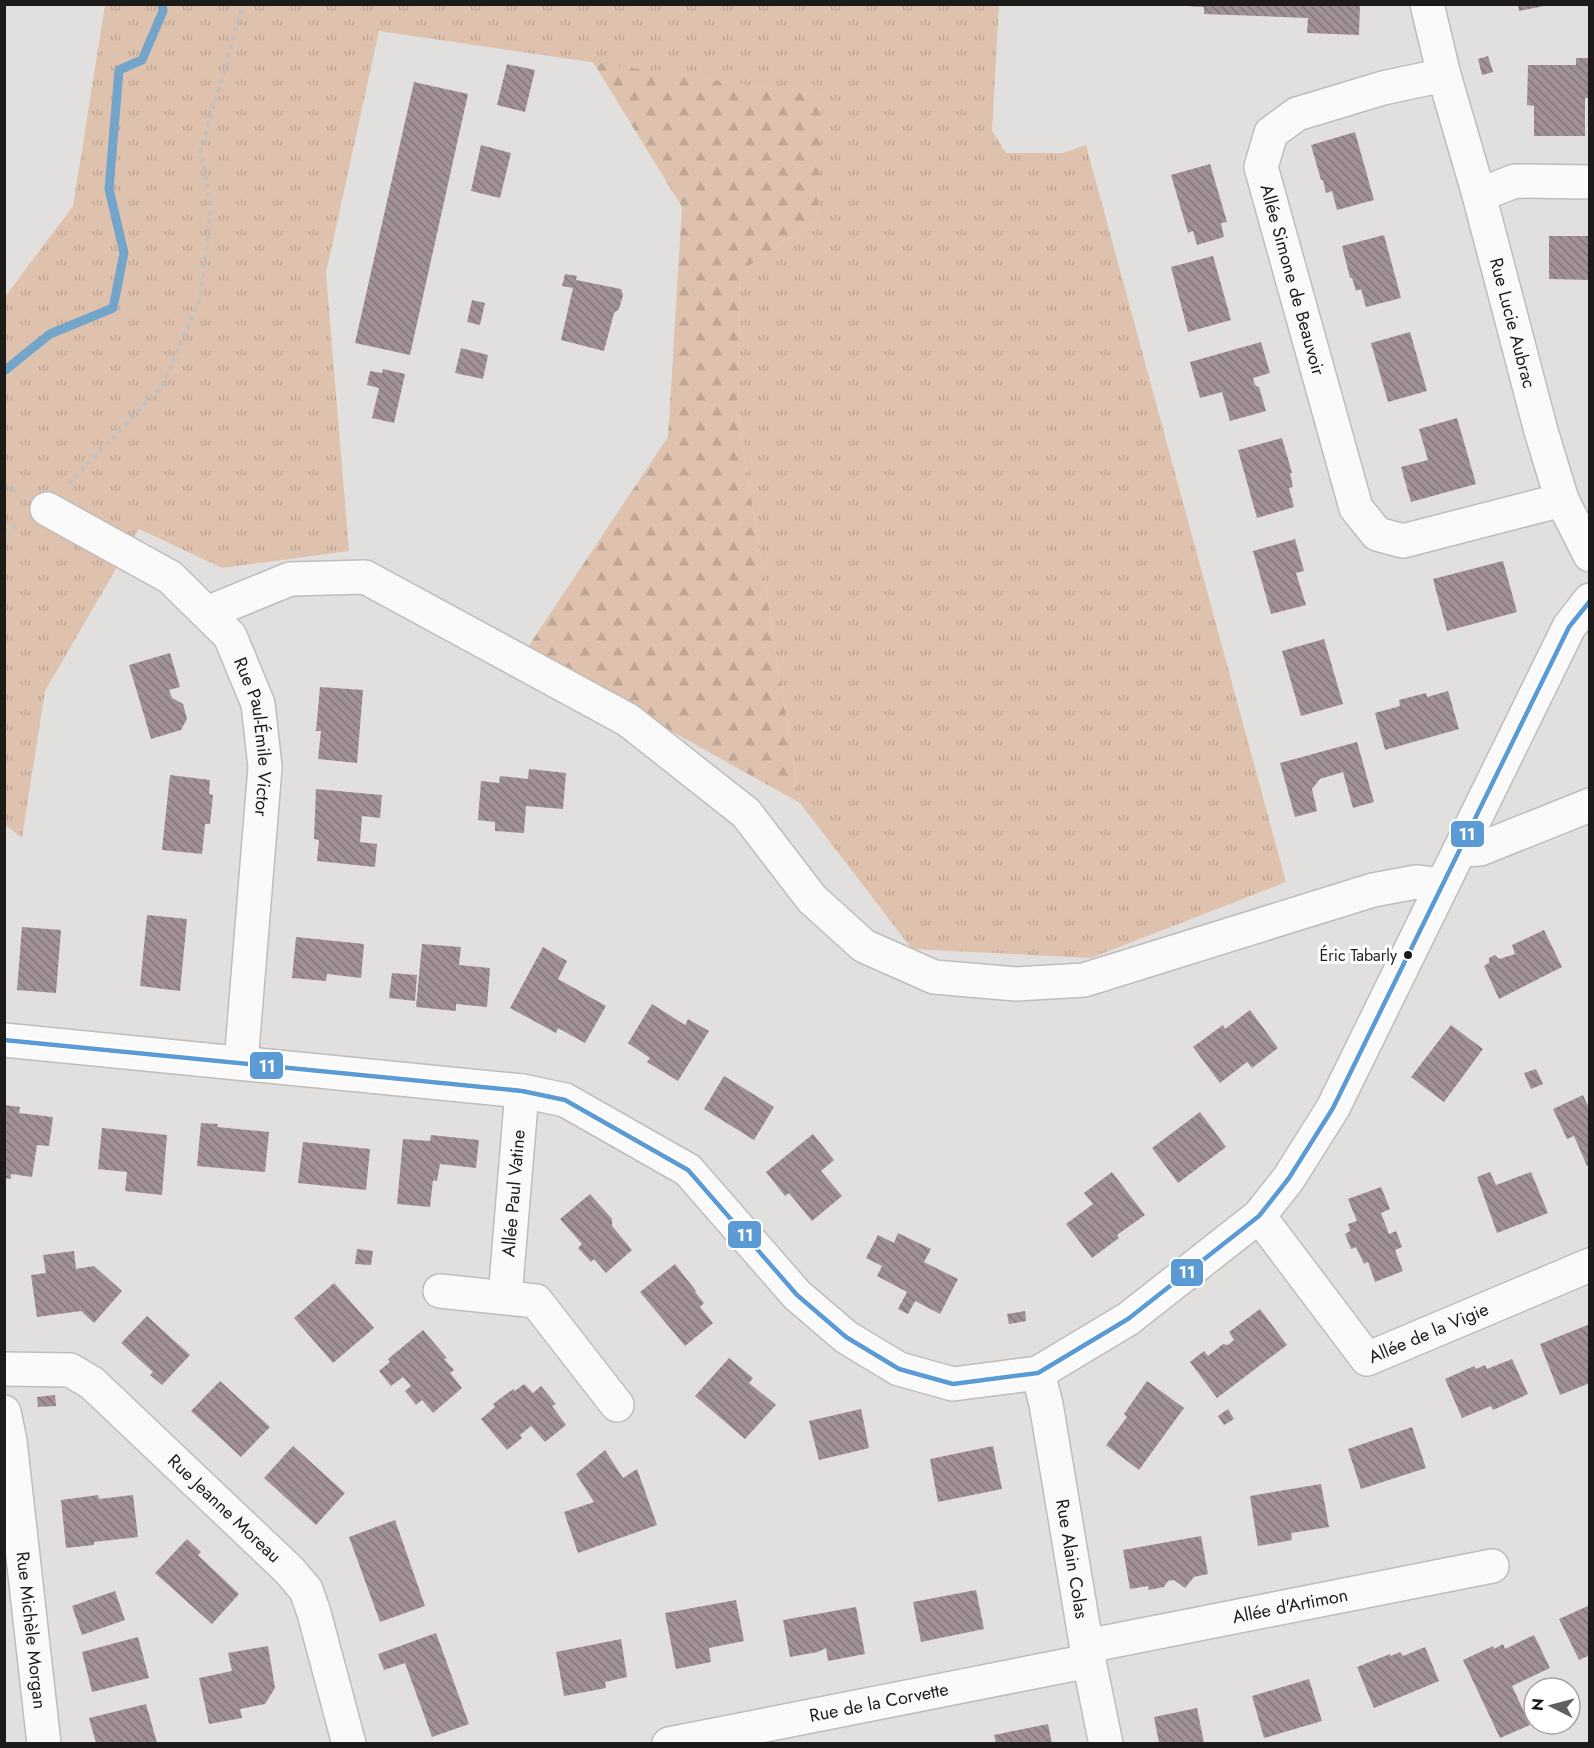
<svg xmlns="http://www.w3.org/2000/svg" width="1594" height="1748" viewBox="0 0 1594 1748" font-family="Jost,sans-serif">
	<style>
		.grass { fill: url(#grass-tufts) }
		.forest { fill: url(#forest-firs) }
		.lines { fill: none; stroke-linecap: round; stroke-linejoin: round }
		.stream { stroke: #73a4ca; stroke-width: 9 }
		.building { fill: url(#building-back-hatch) }
		.street-casing { stroke: #bebdbb; stroke-width: 36 }
		.path { stroke: #c2c1c1; stroke-width: 4; stroke-dasharray: 4.5 4.5; stroke-linecap: butt }
		.street { stroke: #fbfafa; stroke-width: 33 }
		.bus-1-casing { stroke: #fff; stroke-width: 9 }
		.bus-1 { stroke: #5b9bd5; stroke-width: 4.5 }
		.bus-dot { fill: #1c1b1a; stroke: #fff; stroke-width: 2 }
		.labels { text-anchor: middle; stroke-width: 6; stroke-linejoin: round; paint-order: stroke }
		.bus-label { font-size: 16px; fill: #1c1b1a; stroke: #fff; text-anchor: end }
		.street-label { font-size: 18px; fill: #1c1b1a; stroke: #fff }
		.line-badge { stroke: #fff; stroke-width: 2 }
		.badge-label { font-size: 16px; text-anchor: middle; font-weight: bold; fill: #fff }
	</style>
	<defs>
		<pattern id="grass-tufts" width="24" height="20" patternUnits="userSpaceOnUse" patternTransform="scale(1.5)"><rect width="24" height="20" fill="#dfc2ae"/><path d="M3 7l-1-3M5 7V3M7 7l1-3M15 17l-1-3M17 17v-4M19 17l1-3" fill="none" stroke="#bfa695"/></pattern>
		<pattern id="forest-firs" width="22" height="20" patternUnits="userSpaceOnUse" patternTransform="scale(1.5)"><rect width="22" height="20" fill="#dfc2ae"/><path d="M5 1l3.5 6h-7zM16 11l3.5 6h-7z" fill="#bfa695"/></pattern>
		<pattern id="building-back-hatch" width="6" height="6" patternUnits="userSpaceOnUse" patternTransform="scale(1.5)"><rect width="6" height="6" fill="#a19196"/><path d="M-1 5l2 2M0 0l6 6M5-1l2 2" fill="none" stroke="#82767a"/></pattern>
	</defs>
	<rect width="100%" height="100%" fill="#e2e0de"/>
	<path class="grass" d="M 105,5 L 999,5 L 992,131 L 1006,153 L 1063,153 L 1086,145 L 1286,882 L 1091,958 L 912,949 L 800,803 L 737,409 L 741,271 L 818,219 L 821,96 L 379,31 L 326,273 L 349,551 L 222,568 L 139,529 L 45,691 L 22,838 L 4,824 L 4,298 L 73,206 Z"/>
	<path class="forest" d="M 593,62 L 822,96 L 818,219 L 741,271 L 737,409 L 800,803 L 526,650 L 668,437 L 682,207 Z"/>
	<g class="lines">
		<path class="stream" d="M 4,371 L 50,334 L 113,308 L 124,253 L 109,189 L 119,70 L 142,60 L 163,11 L 162,4"/>
	</g>
	<path class="building" d="M 1185,4 L 1360,4 L 1359,35 L 1307,33 L 1308,18 L 1204,14 L 1204,7 L 1185,6 Z
		M 1518,4 L 1544,4 L 1544,6 L 1519,11 Z
		M 1488,56 L 1493,72 L 1482,75 L 1478,59 Z
		M 1576,58 L 1590,58 L 1590,98 L 1585,98 L 1585,136 L 1534,136 L 1534,106 L 1527,105 L 1528,65 L 1576,65 Z
		M 507,64 L 535,70 L 525,112 L 497,105 Z
		M 414,82 L 468,94 L 410,355 L 355,343 Z
		M 1355,132 L 1374,200 L 1337,210 L 1332,191 L 1326,193 L 1323,180 L 1321,180 L 1311,145 Z
		M 481,145 L 511,153 L 500,198 L 471,191 Z
		M 1210,164 L 1227,222 L 1221,223 L 1224,237 L 1197,245 L 1193,231 L 1188,233 L 1171,175 Z
		M 1384,235 L 1401,298 L 1366,307 L 1361,289 L 1356,291 L 1352,278 L 1350,278 L 1342,246 Z
		M 1549,236 L 1590,236 L 1590,280 L 1549,279 Z
		M 1213,256 L 1231,320 L 1188,332 L 1171,267 Z
		M 565,274 L 577,276 L 576,280 L 621,289 L 623,295 L 619,309 L 614,313 L 604,351 L 561,340 L 573,288 L 562,286 Z
		M 472,300 L 485,303 L 480,325 L 467,322 Z
		M 1410,332 L 1427,391 L 1388,402 L 1371,343 Z
		M 1261,342 L 1270,373 L 1253,378 L 1255,385 L 1259,387 L 1266,411 L 1230,421 L 1222,392 L 1200,398 L 1190,362 Z
		M 461,348 L 488,355 L 483,379 L 455,373 Z
		M 383,369 L 405,374 L 394,423 L 372,418 L 379,388 L 367,385 L 370,371 L 382,373 Z
		M 1457,418 L 1476,484 L 1411,502 L 1401,467 L 1428,460 L 1419,429 Z
		M 1282,438 L 1292,473 L 1290,473 L 1293,487 L 1289,488 L 1294,507 L 1257,518 L 1238,450 Z
		M 1295,539 L 1304,571 L 1296,573 L 1306,605 L 1271,614 L 1253,551 Z
		M 1503,561 L 1517,612 L 1447,631 L 1433,579 Z
		M 1324,639 L 1343,704 L 1301,716 L 1282,651 Z
		M 170,653 L 180,687 L 169,690 L 172,698 L 183,704 L 187,719 L 181,730 L 151,739 L 129,665 Z
		M 320,687 L 363,690 L 357,763 L 318,759 L 321,731 L 316,731 Z
		M 1448,691 L 1459,729 L 1385,750 L 1375,713 L 1400,706 L 1399,700 L 1426,693 L 1427,697 Z
		M 1357,742 L 1374,802 L 1353,808 L 1343,772 L 1320,779 L 1312,789 L 1317,811 L 1295,817 L 1280,763 Z
		M 529,769 L 566,773 L 563,809 L 526,806 L 524,833 L 495,831 L 495,822 L 478,820 L 481,781 L 499,783 L 500,776 L 528,779 Z
		M 170,775 L 210,780 L 209,794 L 213,795 L 210,824 L 205,824 L 202,854 L 162,850 Z
		M 316,789 L 382,795 L 380,818 L 362,816 L 360,842 L 377,844 L 375,867 L 317,861 L 319,840 L 314,839 Z
		M 147,915 L 187,919 L 180,991 L 140,986 Z
		M 22,927 L 61,930 L 56,993 L 17,990 Z
		M 1544,930 L 1562,967 L 1499,999 L 1484,966 L 1489,963 L 1489,958 L 1495,955 L 1499,959 L 1515,954 L 1512,945 Z
		M 296,937 L 364,944 L 361,978 L 327,974 L 326,981 L 292,978 Z
		M 422,944 L 461,947 L 459,965 L 490,968 L 487,1007 L 456,1004 L 456,1011 L 416,1007 Z
		M 543,947 L 567,961 L 558,979 L 606,1006 L 585,1043 L 558,1028 L 556,1033 L 510,1008 Z
		M 392,973 L 417,975 L 415,1001 L 389,998 Z
		M 652,1004 L 685,1025 L 688,1019 L 709,1031 L 678,1081 L 647,1062 L 650,1058 L 628,1043 Z
		M 1250,1010 L 1278,1048 L 1252,1068 L 1247,1062 L 1220,1083 L 1193,1047 L 1223,1025 L 1225,1029 Z
		M 1451,1025 L 1483,1049 L 1444,1102 L 1411,1077 Z
		M 1536,1069 L 1543,1084 L 1531,1089 L 1524,1073 Z
		M 724,1076 L 774,1107 L 754,1140 L 704,1109 Z
		M 1583,1095 L 1590,1110 L 1590,1164 L 1587,1166 L 1574,1136 L 1567,1139 L 1553,1109 Z
		M 4,1105 L 20,1107 L 19,1113 L 53,1117 L 49,1146 L 37,1145 L 32,1177 L 11,1174 L 11,1179 L 4,1178 Z
		M 1200,1112 L 1226,1147 L 1178,1183 L 1152,1148 Z
		M 201,1123 L 218,1124 L 217,1127 L 269,1132 L 265,1172 L 197,1166 Z
		M 102,1128 L 167,1135 L 162,1195 L 125,1191 L 127,1172 L 98,1169 Z
		M 813,1134 L 834,1160 L 821,1171 L 842,1196 L 812,1221 L 789,1193 L 785,1196 L 766,1172 Z
		M 431,1135 L 479,1140 L 476,1168 L 440,1164 L 437,1181 L 433,1180 L 430,1207 L 397,1204 L 403,1139 L 430,1141 Z
		M 303,1142 L 370,1149 L 366,1190 L 298,1183 Z
		M 1112,1172 L 1145,1215 L 1117,1235 L 1119,1238 L 1092,1258 L 1066,1224 L 1093,1204 L 1084,1193 Z
		M 1490,1172 L 1496,1185 L 1531,1172 L 1548,1213 L 1497,1233 L 1477,1177 Z
		M 1381,1187 L 1390,1209 L 1381,1213 L 1389,1234 L 1396,1231 L 1402,1247 L 1395,1250 L 1403,1271 L 1375,1282 L 1368,1262 L 1364,1264 L 1356,1247 L 1351,1249 L 1345,1234 L 1350,1231 L 1348,1224 L 1357,1221 L 1348,1199 Z
		M 590,1194 L 612,1219 L 612,1226 L 632,1250 L 606,1273 L 594,1259 L 591,1262 L 578,1248 L 582,1244 L 560,1219 Z
		M 898,1233 L 931,1249 L 924,1262 L 958,1279 L 940,1314 L 915,1301 L 908,1314 L 898,1309 L 907,1292 L 877,1276 L 882,1266 L 866,1258 L 878,1235 L 894,1243 Z
		M 357,1249 L 373,1251 L 371,1265 L 355,1264 Z
		M 74,1251 L 76,1269 L 94,1266 L 122,1291 L 94,1323 L 81,1311 L 37,1317 L 31,1275 L 46,1273 L 43,1255 Z
		M 675,1264 L 696,1291 L 695,1292 L 704,1303 L 700,1307 L 713,1323 L 685,1346 L 640,1292 Z
		M 334,1283 L 374,1328 L 333,1363 L 294,1318 Z
		M 1260,1309 L 1287,1345 L 1217,1398 L 1190,1362 L 1204,1351 L 1208,1356 L 1223,1344 L 1228,1345 L 1234,1340 L 1229,1332 Z
		M 1025,1311 L 1026,1321 L 1009,1324 L 1007,1314 Z
		M 147,1316 L 190,1355 L 162,1385 L 150,1375 L 153,1372 L 121,1343 Z
		M 1590,1324 L 1590,1383 L 1560,1395 L 1540,1344 Z
		M 423,1330 L 447,1358 L 444,1359 L 454,1370 L 450,1373 L 462,1388 L 433,1413 L 422,1400 L 416,1405 L 405,1391 L 411,1386 L 403,1377 L 391,1386 L 379,1371 L 390,1362 L 388,1359 Z
		M 729,1358 L 753,1378 L 749,1383 L 776,1405 L 745,1439 L 695,1396 Z
		M 1512,1359 L 1528,1394 L 1493,1410 L 1491,1406 L 1462,1418 L 1445,1379 L 1474,1366 L 1476,1369 L 1485,1365 L 1487,1369 Z
		M 220,1381 L 270,1427 L 241,1457 L 191,1411 Z
		M 1147,1381 L 1184,1408 L 1139,1470 L 1106,1445 L 1127,1417 L 1124,1414 Z
		M 524,1384 L 533,1393 L 541,1386 L 556,1404 L 552,1406 L 566,1425 L 545,1442 L 531,1426 L 520,1435 L 522,1438 L 507,1450 L 481,1419 L 495,1407 L 493,1404 L 513,1389 L 515,1391 Z
		M 55,1395 L 56,1406 L 38,1407 L 37,1397 Z
		M 861,1409 L 869,1448 L 819,1460 L 809,1421 Z
		M 1228,1409 L 1234,1419 L 1224,1425 L 1218,1416 Z
		M 1412,1427 L 1426,1468 L 1361,1489 L 1348,1449 Z
		M 293,1446 L 345,1493 L 316,1525 L 264,1478 Z
		M 993,1446 L 1002,1489 L 938,1502 L 930,1459 Z
		M 605,1450 L 623,1478 L 637,1469 L 657,1525 L 578,1553 L 564,1512 L 594,1502 L 576,1474 Z
		M 1321,1484 L 1329,1527 L 1291,1533 L 1292,1540 L 1258,1546 L 1250,1496 Z
		M 98,1495 L 99,1499 L 133,1495 L 138,1537 L 94,1542 L 94,1545 L 66,1548 L 61,1500 Z
		M 395,1520 L 425,1606 L 380,1622 L 349,1537 Z
		M 1201,1536 L 1208,1574 L 1194,1577 L 1185,1588 L 1174,1580 L 1168,1581 L 1164,1587 L 1149,1590 L 1148,1586 L 1130,1589 L 1123,1550 Z
		M 187,1539 L 201,1552 L 198,1555 L 239,1594 L 212,1624 L 155,1573 Z
		M 976,1590 L 984,1629 L 921,1642 L 913,1602 Z
		M 115,1591 L 125,1620 L 82,1635 L 72,1606 Z
		M 736,1600 L 744,1641 L 709,1648 L 711,1662 L 676,1669 L 665,1613 Z
		M 1590,1605 L 1590,1655 L 1579,1660 L 1559,1619 Z
		M 856,1607 L 865,1654 L 828,1661 L 826,1648 L 818,1652 L 790,1657 L 783,1620 Z
		M 436,1633 L 469,1724 L 432,1737 L 405,1663 L 384,1670 L 378,1654 Z
		M 1534,1635 L 1550,1668 L 1512,1686 L 1530,1725 L 1500,1738 L 1463,1660 L 1493,1646 L 1494,1649 L 1503,1644 L 1505,1649 Z
		M 138,1637 L 149,1678 L 92,1692 L 82,1652 Z
		M 621,1639 L 627,1677 L 605,1682 L 606,1688 L 564,1696 L 556,1652 Z
		M 268,1646 L 275,1688 L 265,1704 L 240,1709 L 242,1718 L 209,1724 L 199,1678 L 232,1671 L 228,1653 Z
		M 1425,1647 L 1439,1681 L 1374,1708 L 1357,1667 L 1390,1654 L 1391,1656 L 1400,1652 L 1403,1656 Z
		M 1309,1679 L 1322,1721 L 1264,1738 L 1252,1696 Z
		M 146,1704 L 157,1743 L 96,1743 L 89,1718 Z
		M 1197,1708 L 1204,1743 L 1159,1743 L 1154,1717 Z
		M 1048,1724 L 1052,1743 L 996,1743 L 994,1735 Z"/>
	<g class="lines">
		<g class="street-casing">
			<g id="street">
				<path d="M 1427,4 L 1444,75"/>
				<path id="s1" d="M 1590,182 L 1515,181 L 1479,195 L 1541,431 L 1562,500 L 1590,555"/>
				<path id="s2" d="M 1479,195 L 1444,75 L 1383,88 L 1297,114 L 1271,133 L 1261,167 L 1356,508 L 1377,534 L 1403,541 L 1562,500"/>
				<path id="s3" d="M 47,509 L 170,577 L 230,636 L 258,704 L 265,767 L 241,1063"/>
				<path d="M 207,613 L 290,579 L 365,577 L 628,720 L 746,813 L 812,899 L 864,946 L 934,977 L 1016,984 L 1084,980 L 1373,890 L 1416,882 L 1442,885"/>
				<path d="M 1460,850 L 1480,849 L 1590,805"/>
				<path d="M 4,1040 L 522,1091 L 565,1100 L 688,1170 L 797,1295 L 846,1337 L 899,1369 L 953,1384 L 1038,1373 L 1128,1319 L 1259,1216 L 1289,1178 L 1333,1108 L 1569,627 L 1590,600"/>
				<path id="s4" d="M 1259,1216 L 1367,1359 L 1590,1265"/>
				<path d="M 440,1291 L 536,1301 L 617,1405"/>
				<path id="s5" d="M 505,1297 L 522,1091"/>
				<path id="s6" d="M 4,1369 L 70,1370 L 92,1383 L 289,1570 L 306,1590 L 314,1613 L 349,1744"/>
				<path id="s7" d="M 1038,1373 L 1046,1404 L 1089,1661 L 1106,1744"/>
				<path id="s8" d="M 4,1412 L 10,1441 L 44,1744"/>
				<path id="s9" d="M 1087,1646 L 1492,1566"/>
				<path id="s10" d="M 669,1744 L 1089,1661"/>
			</g>
		</g>
		<path class="path" d="M 69,484 L 163,385 L 201,296 L 211,206 L 201,151 L 243,4
			M 4,485 L 20,494
			M 4,532 L 20,524"/>
		<use href="#street" class="street"/>
		<g class="bus-1-casing">
			<path id="bus-1" d="M 4,1040 L 522,1091 L 565,1100 L 688,1170 L 797,1295 L 846,1337 L 899,1369 L 953,1384 L 1038,1373 L 1128,1319 L 1259,1216 L 1289,1178 L 1333,1108 L 1569,627 L 1590,601"/>
		</g>
		<use href="#bus-1" class="bus-1"/>
	</g>
	<circle class="bus-dot" cx="1408" cy="955" r="5"/>
	<g class="labels">
		<g class="bus-label">
			<text x="1397" y="961">Éric Tabarly</text>
		</g>
		<g class="street-label">
			<text dy="6" stroke="none"><textPath href="#s2" startOffset="462">Allée Simone de Beauvoir</textPath></text>
			<text dy="6" stroke="none"><textPath href="#s1" startOffset="246">Rue Lucie Aubrac</textPath></text>
			<text dy="6" stroke="none"><textPath href="#s3" startOffset="330">Rue Paul-Émile Victor</textPath></text>
			<text dy="6" stroke="none"><textPath href="#s5" startOffset="104">Allée Paul Vatine</textPath></text>
			<text dy="6" stroke="none"><textPath href="#s4" startOffset="246">Allée de la Vigie</textPath></text>
			<text dy="6" stroke="none"><textPath href="#s6" startOffset="274">Rue Jeanne Moreau</textPath></text>
			<text dy="6" stroke="none"><textPath href="#s7" startOffset="189">Rue Alain Colas</textPath></text>
			<text dy="6" stroke="none"><textPath href="#s9" startOffset="207">Allée d'Artimon</textPath></text>
			<text dy="6" stroke="none"><textPath href="#s8" startOffset="220">Rue Michèle Morgan</textPath></text>
			<text dy="6" stroke="none"><textPath href="#s10" startOffset="214">Rue de la Corvette</textPath></text>
		</g>
	</g>
	<g class="line-badge">
		<rect x="1450" y="820" width="35" height="28" rx="6" fill="#5b9bd5"/>
		<rect x="249" y="1051" width="35" height="29" rx="6" fill="#5b9bd5"/>
		<rect x="727" y="1220" width="35" height="29" rx="6" fill="#5b9bd5"/>
		<rect x="1170" y="1258" width="34" height="29" rx="6" fill="#5b9bd5"/>
	</g>
	<g class="badge-label">
		<text x="1467" y="840">11</text>
		<text x="267" y="1072">11</text>
		<text x="745" y="1241">11</text>
		<text x="1187" y="1278">11</text>
	</g>
	<rect width="1594" height="1748" fill="none" stroke="#1c1b1a" stroke-width="12"/>
	<g transform="translate(1552 1706) rotate(276)"><circle r="28" fill="#ffffff" stroke="#a4a4a3" stroke-width="1.5"/>
	<path d="M0-4.5L10 22L0 15L-10 22Z" fill="#61605f"/>
	<text y="-9" font-size="16" font-weight="bold" text-anchor="middle" fill="#1c1b1a">N</text>
	</g>
</svg>
